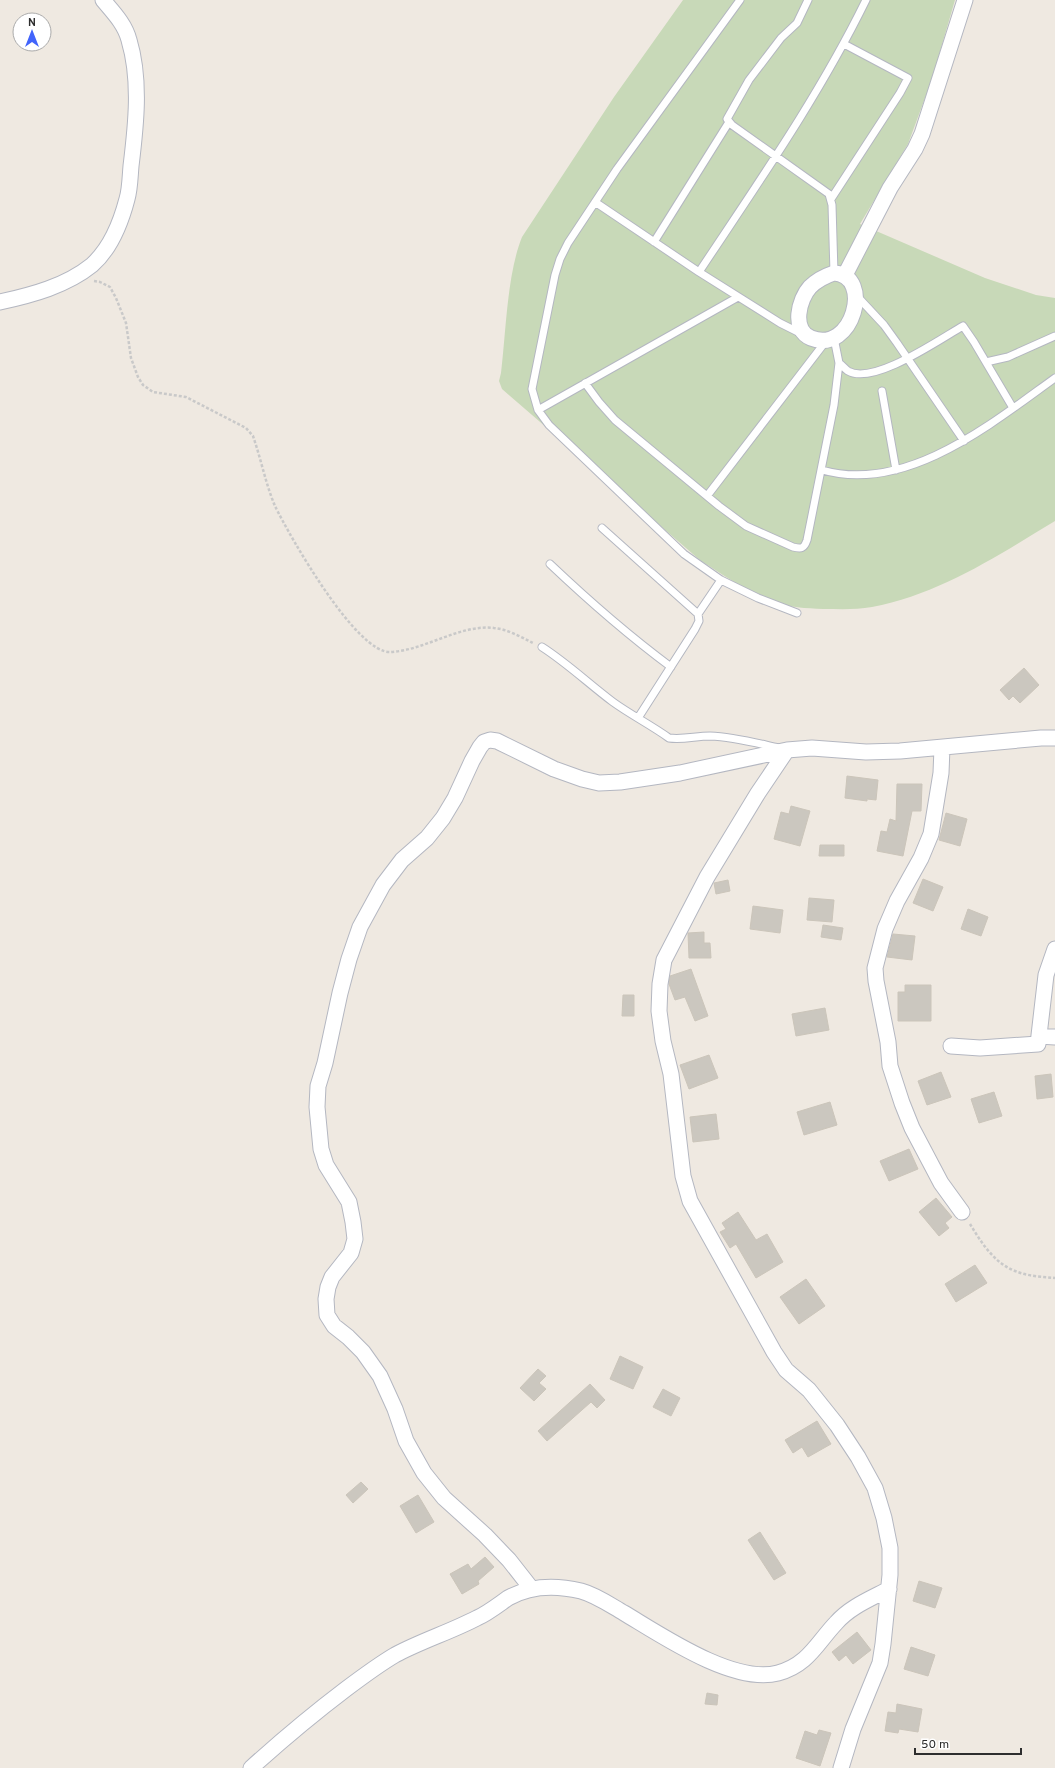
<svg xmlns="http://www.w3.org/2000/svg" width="1055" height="1768" viewBox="0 0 1055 1768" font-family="Overpass,sans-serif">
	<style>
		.cemetery { fill: #c8d9b8 }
		.building { fill: #cbc7bf; stroke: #cbc5ba }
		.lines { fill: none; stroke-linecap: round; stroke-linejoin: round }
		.service-casing { stroke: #b4b7c1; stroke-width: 9 }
		.minor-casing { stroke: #b4b7c1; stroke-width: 17 }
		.path { stroke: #c9c9c9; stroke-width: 2.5; stroke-dasharray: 3 2; stroke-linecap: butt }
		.service { stroke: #fff; stroke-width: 7 }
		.minor { stroke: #fff; stroke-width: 15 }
	</style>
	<rect width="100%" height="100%" fill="#efe9e1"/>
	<path class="cemetery" d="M 683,0 L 955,0 L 932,79 L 908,144 L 860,224 L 985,278 L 1036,295 L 1055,298 L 1055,521 C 997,556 940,594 872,607 C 856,610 839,609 823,609 C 806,608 789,608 772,601 C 747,592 724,575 701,561 L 502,389 L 499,381 L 501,373 C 506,332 507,274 522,237 L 614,97 Z"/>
	<path class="building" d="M 1024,668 L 1039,685 L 1020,703 L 1013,696 L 1009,700 L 1000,690 Z
		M 847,776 L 878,780 L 876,800 L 867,799 L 867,801 L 845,798 Z
		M 897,784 L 922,784 L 921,811 L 912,811 L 903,856 L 877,851 L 881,831 L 887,832 L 890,819 L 896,821 Z
		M 791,806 L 810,811 L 800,846 L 774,839 L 781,812 L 789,814 Z
		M 946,813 L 967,819 L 960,846 L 939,840 Z
		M 820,845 L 844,845 L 844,856 L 819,856 Z
		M 923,879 L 943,887 L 933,911 L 913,903 Z
		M 728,880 L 730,891 L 716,894 L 714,883 Z
		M 809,898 L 834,900 L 832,922 L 807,920 Z
		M 753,906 L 783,910 L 780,933 L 750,929 Z
		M 968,909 L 988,917 L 981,936 L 961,929 Z
		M 823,925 L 843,928 L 841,940 L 821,937 Z
		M 704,932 L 704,943 L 710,943 L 711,958 L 689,958 L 688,933 Z
		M 893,934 L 915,936 L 912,960 L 887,957 Z
		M 691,969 L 708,1016 L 695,1021 L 685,997 L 675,1000 L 669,984 L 670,976 Z
		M 905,985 L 931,985 L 931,1021 L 898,1021 L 898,992 L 905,992 Z
		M 623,995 L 634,995 L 634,1016 L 622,1016 Z
		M 825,1008 L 829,1030 L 796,1036 L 792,1014 Z
		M 709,1055 L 718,1078 L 689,1089 L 680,1065 Z
		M 941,1072 L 951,1097 L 927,1105 L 918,1081 Z
		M 1051,1074 L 1053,1097 L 1037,1099 L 1035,1076 Z
		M 994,1092 L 1002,1116 L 979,1123 L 971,1099 Z
		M 830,1102 L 837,1125 L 804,1135 L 797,1112 Z
		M 716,1114 L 719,1139 L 693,1142 L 690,1117 Z
		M 909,1149 L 918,1169 L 889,1181 L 880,1161 Z
		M 936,1198 L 952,1217 L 945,1223 L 949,1228 L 939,1236 L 919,1212 Z
		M 738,1212 L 756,1240 L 767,1234 L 783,1262 L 756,1278 L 736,1244 L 730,1248 L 720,1232 L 726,1229 L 722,1223 Z
		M 975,1265 L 987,1283 L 956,1302 L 945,1284 Z
		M 806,1279 L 825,1306 L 799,1324 L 780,1297 Z
		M 620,1356 L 643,1367 L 633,1389 L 610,1379 Z
		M 538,1369 L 546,1376 L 539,1383 L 546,1389 L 534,1401 L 520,1388 Z
		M 590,1384 L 605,1400 L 597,1408 L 591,1402 L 547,1441 L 538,1431 Z
		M 663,1389 L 680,1398 L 671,1416 L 653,1407 Z
		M 817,1421 L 831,1444 L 808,1457 L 802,1447 L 793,1453 L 785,1440 Z
		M 361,1482 L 368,1489 L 353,1503 L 346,1495 Z
		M 418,1495 L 434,1522 L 416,1533 L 400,1506 Z
		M 760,1532 L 786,1573 L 774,1580 L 748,1540 Z
		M 485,1557 L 494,1567 L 478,1581 L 479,1584 L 462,1594 L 450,1574 L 468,1564 L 471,1569 Z
		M 919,1581 L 942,1588 L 935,1608 L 913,1601 Z
		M 857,1632 L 871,1650 L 853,1664 L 846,1655 L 839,1661 L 832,1652 Z
		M 911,1647 L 935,1655 L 928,1676 L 904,1669 Z
		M 707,1693 L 718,1695 L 717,1705 L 705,1704 Z
		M 897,1704 L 922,1709 L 918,1732 L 899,1729 L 898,1733 L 885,1731 L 888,1712 L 896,1713 Z
		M 819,1730 L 831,1733 L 820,1766 L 796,1758 L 805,1731 L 817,1735 Z"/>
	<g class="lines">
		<g class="service-casing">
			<path id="service" d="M 808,0 L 797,23 L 781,38 L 749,80 L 727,119 L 732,125 L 829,194 L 832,205 L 834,273
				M 831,199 L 900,93 L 908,78 L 844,44
				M 595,202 L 699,272 L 780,323 L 800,333
				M 654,242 L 729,122
				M 699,272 C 758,183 819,96 866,0
				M 856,295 L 884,325 L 897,343 L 964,441
				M 738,297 L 538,410 L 532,389 L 555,275 L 560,259 L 568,243 L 617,169 L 740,0
				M 834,338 L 839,363
				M 986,362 L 1008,357 L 1055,336
				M 585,383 L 599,402 L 615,420 L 719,506 L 746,526 L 793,547 C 801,549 804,549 807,540 L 834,405 L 839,363 C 842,365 845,369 848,371 C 873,386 940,339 963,326 L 974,342 L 1013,408
				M 882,391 L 896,470
				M 538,410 L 549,425 L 684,554 L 721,580 L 758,598 L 797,613
				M 822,470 C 906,494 991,424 1055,378
				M 707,496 L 826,341
				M 602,528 L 698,614 L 721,580
				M 550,564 C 589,601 628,635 671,667
				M 542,647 C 567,663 589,684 613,702 C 631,715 651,725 669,738 C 683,740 696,736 710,736 C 734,737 756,743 779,748
				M 638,718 L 695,629 L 699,621 L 698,614"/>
		</g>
		<g class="minor-casing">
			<path id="minor" d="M 834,273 C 874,275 853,355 811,338 C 791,330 799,299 810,287 C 817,280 825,276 834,273 Z
				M 845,275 L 890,188 L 915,149 L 922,134 L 965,0
				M 0,302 C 32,295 66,286 92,265 C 110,249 121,222 127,199 C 130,189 130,177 131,166 C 136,125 141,80 129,40 C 125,24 113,12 103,0
				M 942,748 L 941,773 L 931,834 L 921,858 L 897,901 L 885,929 L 875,968 L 876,981 L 888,1042 L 890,1066 L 902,1103 L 912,1128 L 941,1183 L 962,1212
				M 787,750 L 758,793 L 707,877 L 664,960 L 660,984 L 659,1011 L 663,1041 L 671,1074 L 683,1176 L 690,1201 L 774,1352 L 786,1370 L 809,1390 L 837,1425 L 858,1457 L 875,1488 L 884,1518 L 890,1548 L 890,1575 L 883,1644 L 880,1663 L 853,1729 L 841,1768
				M 1039,1036 L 1055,1037
				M 951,1046 L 980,1048 L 1038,1044 L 1046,975 L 1055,949
				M 531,1588 L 509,1560 L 485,1535 L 444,1498 L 424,1473 L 406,1441 L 395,1409 L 380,1376 L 363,1352 L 348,1337 L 334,1326 L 327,1315 L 326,1299 L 328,1287 L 332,1277 L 351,1253 L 355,1239 L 353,1222 L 349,1202 L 326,1165 L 321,1149 L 317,1107 L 318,1086 L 325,1063 L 340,993 L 349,959 L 360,927 L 383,885 L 402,860 L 427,838 L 443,818 L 455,798 L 472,761 L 480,747 L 484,742 L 490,740 L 497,741 L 554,769 L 582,779 L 599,783 L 620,782 L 680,773 L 787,750 L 812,748 L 866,752 L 900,751 L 1041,738 L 1055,738
				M 251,1768 C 282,1740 313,1714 346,1689 C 362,1677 378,1665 395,1655 C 421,1641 450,1632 477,1618 C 488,1613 498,1605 508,1598 C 531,1585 556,1585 581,1591 C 596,1595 610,1605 624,1613 C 661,1635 734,1685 778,1673 C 808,1665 817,1643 836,1623 C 850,1607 870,1599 889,1589"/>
		</g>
		<path class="path" d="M 94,281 L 100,282 L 110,287 L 116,298 L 126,323 L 131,358 L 138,377 L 143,385 L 153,392 L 186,397 L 246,428 L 253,436 C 261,459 266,485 275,506 C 289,535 357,655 391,652 C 426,650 460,624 494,628 C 507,629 521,637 533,643
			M 970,1224 C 981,1242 994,1263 1015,1271 C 1027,1276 1042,1277 1055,1278"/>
		<use href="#service" class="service"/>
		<use href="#minor" class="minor"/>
	</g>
	<g transform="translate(32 32)"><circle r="19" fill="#ffffff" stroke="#ababab"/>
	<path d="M0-3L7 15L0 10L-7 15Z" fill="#4264fb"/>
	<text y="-6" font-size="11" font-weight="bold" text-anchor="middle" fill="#2e2e2e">N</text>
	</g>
	<path d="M915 1748v6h106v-6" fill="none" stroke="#2e2e2e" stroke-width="2"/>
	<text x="921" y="1748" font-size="12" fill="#2e2e2e" stroke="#ffffff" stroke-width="3" paint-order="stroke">50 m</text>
</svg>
